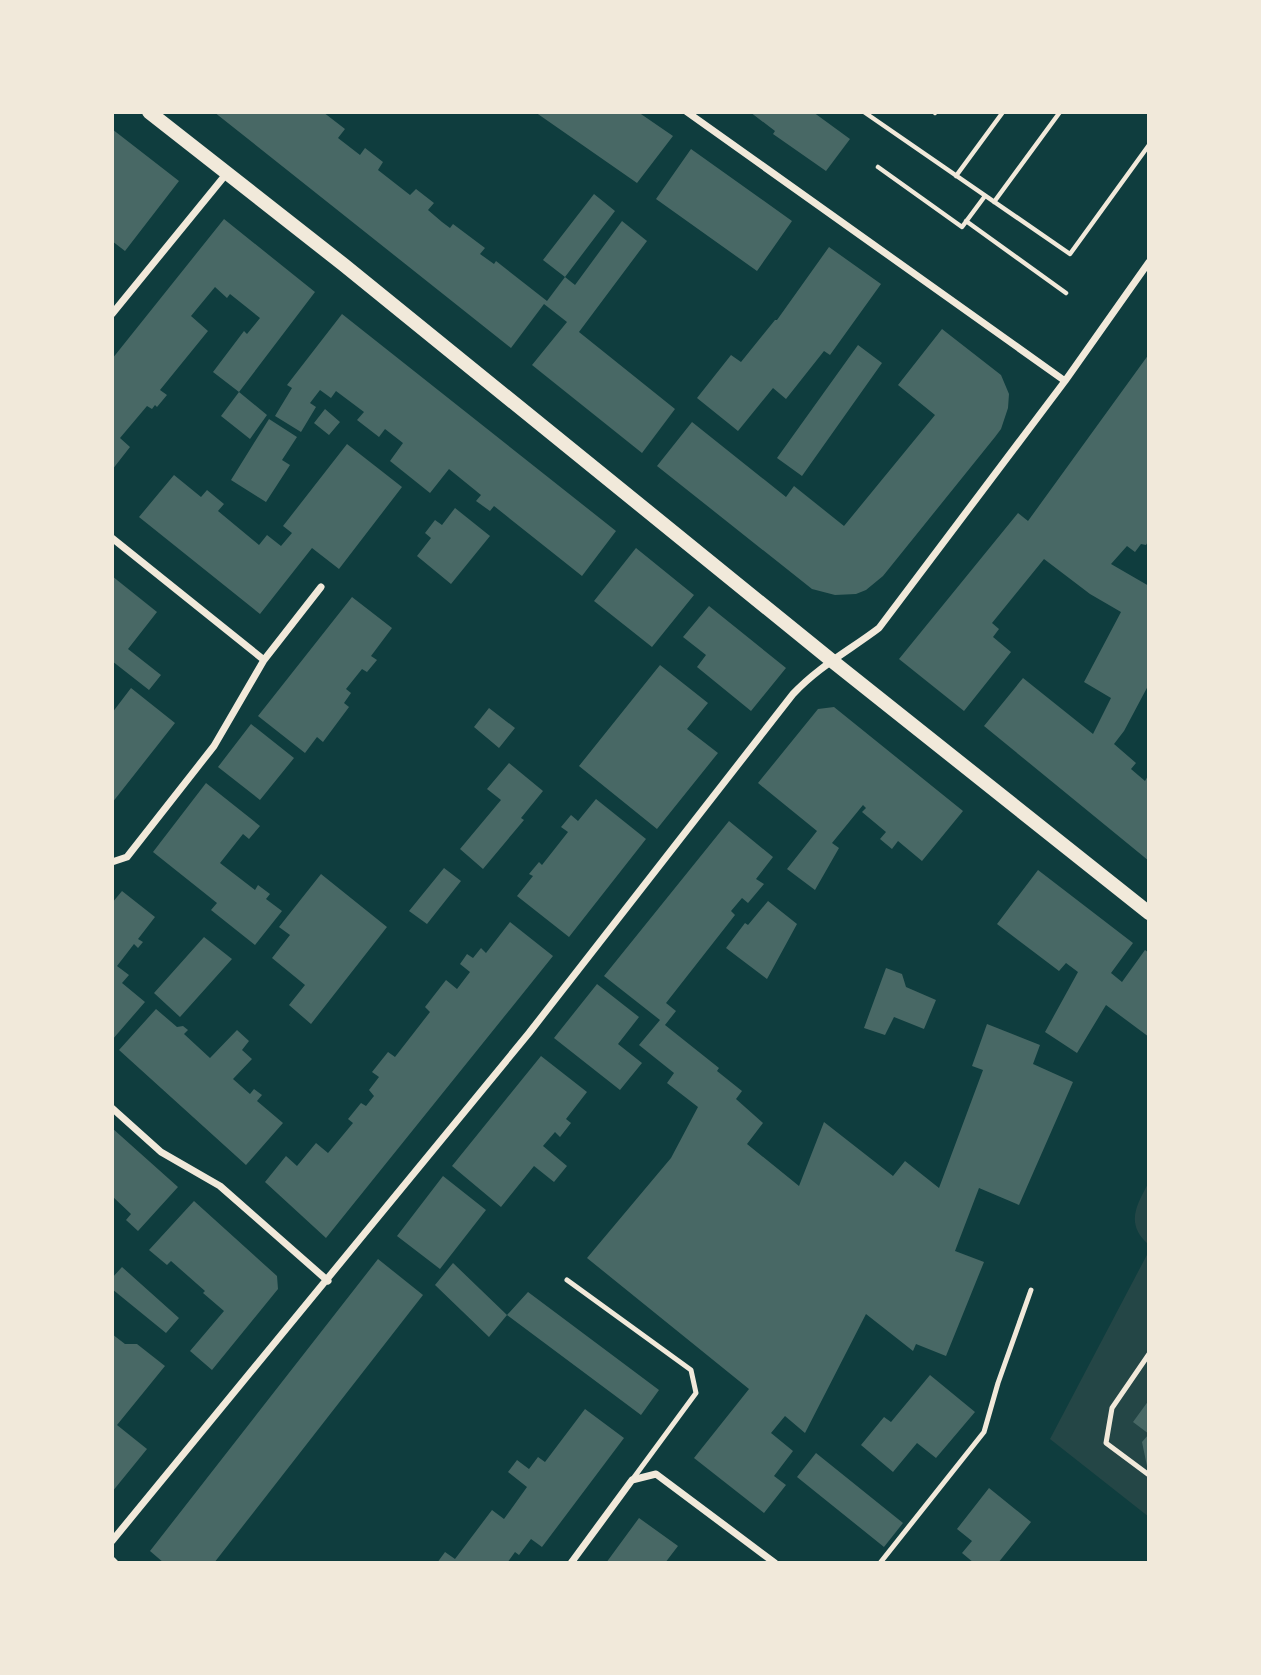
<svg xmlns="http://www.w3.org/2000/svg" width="1261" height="1675" viewBox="0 0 1261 1675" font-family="'Source Serif 4',serif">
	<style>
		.green { fill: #244646 }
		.building { fill: #486865 }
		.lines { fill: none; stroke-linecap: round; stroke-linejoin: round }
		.path { stroke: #f1e9da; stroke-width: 4.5 }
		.service { stroke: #f1e9da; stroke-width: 5 }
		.minor { stroke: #f1e9da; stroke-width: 7 }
		.secondary { stroke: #f1e9da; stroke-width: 14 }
	</style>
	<rect width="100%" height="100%" fill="#0f3d3e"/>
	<path class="green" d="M 1149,1182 L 1149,1245 C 1125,1224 1136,1206 1149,1182 Z
		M 1149,1251 L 1149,1517 L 1050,1439 Z"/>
	<path class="building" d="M 214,112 L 323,112 L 345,129 L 338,138 L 360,155 L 365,148 L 383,162 L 378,170 L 410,195 L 416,189 L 434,203 L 428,210 L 442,222 L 450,228 L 453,224 L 485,248 L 480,254 L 494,264 L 496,261 L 547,301 L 565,277 L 575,285 L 622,221 L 647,241 L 579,332 L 675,409 L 642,453 L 532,365 L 567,322 L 544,304 L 511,348 Z
		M 535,112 L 638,112 L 673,136 L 637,183 Z
		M 750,112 L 813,112 L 850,139 L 826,171 L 773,134 L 775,131 Z
		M 112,129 L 179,181 L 125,251 L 112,241 Z
		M 691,149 L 792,221 L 757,271 L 656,199 Z
		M 594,194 L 615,211 L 565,277 L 543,260 Z
		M 224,219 L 315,292 L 239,392 L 213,372 L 244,331 L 247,334 L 260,318 L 230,294 L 227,298 L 215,287 L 191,316 L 208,331 L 160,390 L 167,395 L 157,407 L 155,405 L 152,409 L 147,406 L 120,438 L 130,447 L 112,470 L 112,359 Z
		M 829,247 L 881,284 L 830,355 L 824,351 L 786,399 L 773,388 L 738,431 L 697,398 L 731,355 L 741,362 L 775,320 L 777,320 Z
		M 342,314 L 616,531 L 582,576 L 494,506 L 490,511 L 476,501 L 481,495 L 449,469 L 430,493 L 390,461 L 403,443 L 385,429 L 379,437 L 357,420 L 364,412 L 336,391 L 331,398 L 320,390 L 310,403 L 316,407 L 301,432 L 275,416 L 292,388 L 287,385 Z
		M 942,329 L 1001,375 L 1009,394 L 1008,408 L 1001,429 L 995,437 L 883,576 L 866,590 L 856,594 L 835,595 L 812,589 L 657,466 L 692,422 L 786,497 L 794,486 L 844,526 L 935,415 L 898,385 Z
		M 858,345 L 882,363 L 802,476 L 777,458 Z
		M 1149,354 L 1149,540 L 1146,545 L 1141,544 L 1135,552 L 1127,546 L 1111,564 L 1149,586 L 1149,684 L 1124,731 L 1114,744 L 1136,763 L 1131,769 L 1145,781 L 1149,774 L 1149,861 L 984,726 L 1023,678 L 1093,734 L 1111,698 L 1084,682 L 1121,612 L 1090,594 L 1044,559 L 992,623 L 999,629 L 993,637 L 1011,652 L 964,711 L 899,659 L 1018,513 L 1028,521 Z
		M 239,392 L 267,415 L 250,439 L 221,416 Z
		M 325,409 L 340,422 L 329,435 L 314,423 Z
		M 269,419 L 297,437 L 282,460 L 290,465 L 266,502 L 231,480 Z
		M 347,444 L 402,487 L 339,569 L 312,548 L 260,614 L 139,517 L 174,475 L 201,497 L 207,490 L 224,504 L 218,511 L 259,545 L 267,535 L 281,546 L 292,533 L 283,526 Z
		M 455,508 L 490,536 L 451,584 L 417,556 L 431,538 L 425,533 L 435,520 L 442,525 Z
		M 636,548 L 694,595 L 652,647 L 594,601 Z
		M 112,576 L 157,612 L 128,649 L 161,675 L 149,690 L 112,661 Z
		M 352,597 L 392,628 L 371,656 L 377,660 L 367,672 L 362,669 L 346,689 L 351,693 L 344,703 L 349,707 L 323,742 L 317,737 L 305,753 L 258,716 Z
		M 709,606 L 786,668 L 751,711 L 697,667 L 706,655 L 683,637 Z
		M 660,665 L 708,703 L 687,729 L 718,753 L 657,829 L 579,766 Z
		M 131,688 L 175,723 L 112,803 L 112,713 Z
		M 834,707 L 963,811 L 922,861 L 898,841 L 892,849 L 880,839 L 886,832 L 862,812 L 866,808 L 863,805 L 832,843 L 839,848 L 815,890 L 787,869 L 817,831 L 758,783 L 818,709 Z
		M 489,708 L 515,728 L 499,748 L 474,727 Z
		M 251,724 L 294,758 L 260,800 L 218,767 Z
		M 509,763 L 543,791 L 521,818 L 524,820 L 483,869 L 460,849 L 501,800 L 487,789 Z
		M 206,783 L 260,826 L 249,839 L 243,834 L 220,863 L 255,890 L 258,885 L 270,894 L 266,899 L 282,911 L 255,945 L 211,910 L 217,903 L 153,852 Z
		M 596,799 L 646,839 L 569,937 L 517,896 L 533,876 L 529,874 L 539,862 L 542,865 L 568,832 L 561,827 L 571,815 L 578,821 Z
		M 729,821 L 773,857 L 756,879 L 764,884 L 748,903 L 742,898 L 731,911 L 735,915 L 666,1003 L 676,1011 L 665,1025 L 719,1068 L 717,1071 L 742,1091 L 736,1099 L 763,1123 L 747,1144 L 799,1186 L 824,1122 L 893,1176 L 905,1161 L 939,1188 L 983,1070 L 972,1066 L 987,1024 L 1040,1045 L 1033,1064 L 1073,1082 L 1019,1205 L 979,1188 L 955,1251 L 984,1262 L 946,1356 L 916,1344 L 913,1351 L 866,1314 L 805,1433 L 785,1416 L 771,1433 L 793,1451 L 774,1476 L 786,1485 L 764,1513 L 694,1458 L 749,1389 L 587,1258 L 671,1158 L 698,1107 L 667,1083 L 674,1073 L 639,1045 L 660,1020 L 604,976 Z
		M 444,868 L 461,881 L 427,924 L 409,911 Z
		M 1038,870 L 1133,943 L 1111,973 L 1122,982 L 1145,950 L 1149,953 L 1149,1037 L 1106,1005 L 1077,1053 L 1045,1032 L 1078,972 L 1066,963 L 1059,971 L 997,924 Z
		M 321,874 L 387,927 L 311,1024 L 289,1005 L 305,985 L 272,958 L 290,935 L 279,927 Z
		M 122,891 L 155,917 L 138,939 L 143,942 L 138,948 L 134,944 L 117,966 L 129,975 L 122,983 L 145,1002 L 112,1040 L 112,903 Z
		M 768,901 L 797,924 L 767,979 L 726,948 L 745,923 L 748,925 Z
		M 510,922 L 553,956 L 326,1238 L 265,1182 L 286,1156 L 297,1166 L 316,1143 L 328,1153 L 353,1123 L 348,1119 L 361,1103 L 366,1106 L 374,1096 L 369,1090 L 379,1077 L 372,1072 L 388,1052 L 395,1057 L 430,1012 L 425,1007 L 446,980 L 457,989 L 470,972 L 460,964 L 467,954 L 473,958 L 481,948 L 486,953 Z
		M 204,937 L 232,959 L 180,1017 L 154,993 Z
		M 886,968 L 902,974 L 906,987 L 936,1000 L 924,1029 L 894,1017 L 885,1035 L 864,1028 Z
		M 597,984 L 639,1017 L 618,1044 L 642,1063 L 620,1090 L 554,1038 Z
		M 156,1009 L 177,1027 L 183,1026 L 188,1030 L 184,1034 L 210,1058 L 237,1030 L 249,1041 L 242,1050 L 252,1059 L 233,1079 L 250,1094 L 254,1089 L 262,1095 L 257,1101 L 283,1123 L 246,1165 L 119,1050 Z
		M 541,1056 L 587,1092 L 566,1119 L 571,1123 L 560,1137 L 555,1132 L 543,1146 L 567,1166 L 554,1182 L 534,1166 L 501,1207 L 452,1166 Z
		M 112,1128 L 178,1187 L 138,1231 L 126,1220 L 131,1214 L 112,1196 Z
		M 443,1176 L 486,1210 L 440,1269 L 397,1236 Z
		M 194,1201 L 277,1276 L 278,1289 L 212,1370 L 190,1351 L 224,1311 L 203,1293 L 205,1291 L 171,1261 L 167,1265 L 149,1250 Z
		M 378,1259 L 423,1295 L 214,1563 L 164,1563 L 150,1551 Z
		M 453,1263 L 507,1315 L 489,1337 L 435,1285 Z
		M 122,1267 L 179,1318 L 166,1333 L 112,1289 L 112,1278 Z
		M 528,1292 L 659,1390 L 641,1415 L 507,1315 Z
		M 112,1334 L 125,1344 L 137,1344 L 165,1366 L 117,1425 L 147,1449 L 112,1492 Z
		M 930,1375 L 975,1412 L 936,1458 L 917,1443 L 893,1472 L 861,1445 L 884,1417 L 891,1422 Z
		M 1149,1400 L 1149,1471 L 1148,1471 L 1142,1442 L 1149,1434 L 1133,1422 Z
		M 585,1409 L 624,1438 L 542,1547 L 531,1539 L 519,1555 L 515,1552 L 507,1563 L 437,1563 L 445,1552 L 455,1559 L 492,1510 L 504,1519 L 527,1487 L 508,1472 L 517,1460 L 529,1469 L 538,1457 L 545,1462 Z
		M 816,1453 L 903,1523 L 884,1547 L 797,1477 Z
		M 989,1488 L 1031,1522 L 998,1563 L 974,1563 L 962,1553 L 972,1541 L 957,1529 Z
		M 639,1518 L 678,1546 L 665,1563 L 606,1563 Z"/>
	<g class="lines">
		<path class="path" d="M 864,112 L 1070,254 L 1149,145
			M 935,113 L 936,112
			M 878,167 L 962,227 L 985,196
			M 956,176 L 1003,112
			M 994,202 L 1060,112
			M 966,221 L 1066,293"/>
		<path class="service" d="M 567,1280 L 691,1370 L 696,1393 L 632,1480
			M 1149,1354 L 1112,1408 L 1106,1443 L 1149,1475
			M 880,1563 L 984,1432 L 998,1383 L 1031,1290"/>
		<path class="minor" d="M 687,112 L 1065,381
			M 112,314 L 227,173
			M 112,538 L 264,660
			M 112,862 L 127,857 L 214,746 L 264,660 L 321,587
			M 112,1108 L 161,1152 L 220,1186 L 328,1281
			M 112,1541 L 529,1033 L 793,694 C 818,667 850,650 879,628 L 1065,381 L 1149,262
			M 112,1560 L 115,1563
			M 571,1563 L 632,1480 L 656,1474 L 775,1563"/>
		<path class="secondary" d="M 149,112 L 344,265 L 831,660 L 1149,913"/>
	</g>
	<rect width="1261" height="1675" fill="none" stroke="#f1e9da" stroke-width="228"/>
</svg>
